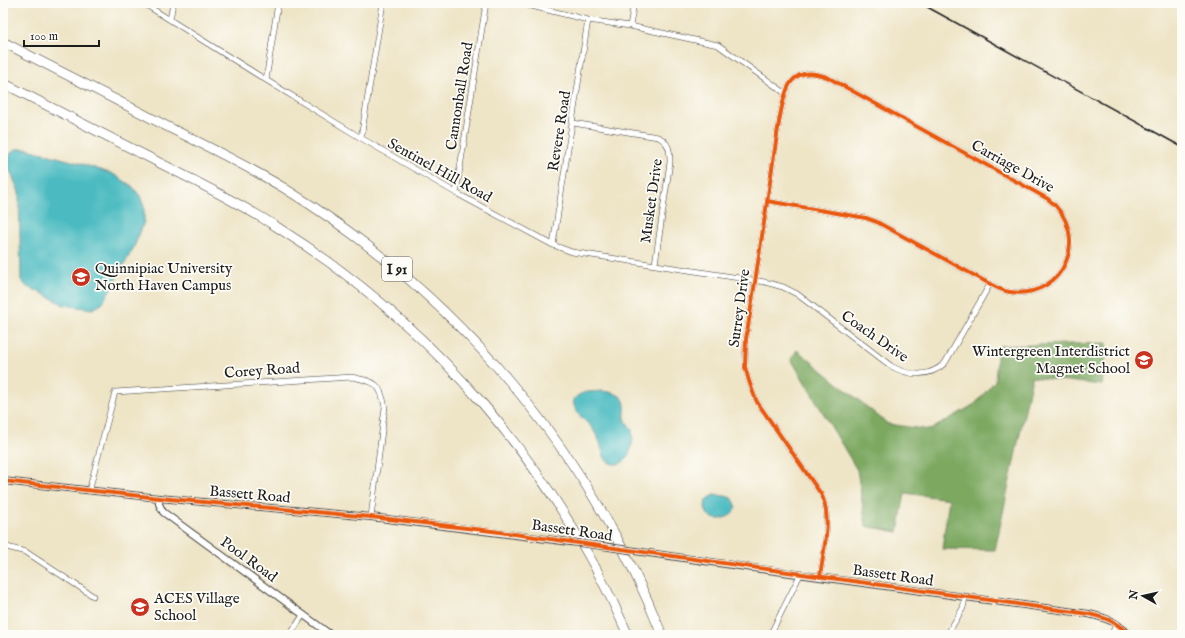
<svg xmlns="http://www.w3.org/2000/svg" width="1185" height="638" viewBox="0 0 1185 638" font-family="'IM FELL English',serif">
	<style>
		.forest { fill: #7ba860; stroke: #4c623e }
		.water { fill: #4cbbc1; stroke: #346c6e }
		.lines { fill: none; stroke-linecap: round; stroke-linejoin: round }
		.minor-casing { stroke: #3c3a36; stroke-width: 6 }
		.tertiary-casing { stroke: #3c3a36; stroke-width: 8 }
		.motorway-casing { stroke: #3c3a36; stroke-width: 10 }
		.minor { stroke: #fff; stroke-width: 5 }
		.tertiary { stroke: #fff; stroke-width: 6 }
		.motorway { stroke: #fff; stroke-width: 9 }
		.rail { stroke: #1c1c1c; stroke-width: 1.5 }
		.tertiary-bridge-casing { stroke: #3c3a36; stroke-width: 8; stroke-linecap: butt }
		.tertiary-bridge { stroke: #fff; stroke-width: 6 }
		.cycleway-casing { stroke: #fdfcf7; stroke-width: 6 }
		.cycleway { stroke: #e8590c; stroke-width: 4 }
		.labels { text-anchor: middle; stroke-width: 3.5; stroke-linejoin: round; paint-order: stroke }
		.shield { fill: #fdfcf7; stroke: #605f5e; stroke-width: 1 }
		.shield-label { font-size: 14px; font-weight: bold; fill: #1c1c1c }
		.street-label { font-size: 15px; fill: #1c1c1c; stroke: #fdfcf7 }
		.poi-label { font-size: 15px; fill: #1c1c1c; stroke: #fdfcf7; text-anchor: start }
	</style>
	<rect width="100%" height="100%" fill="#fdfcf7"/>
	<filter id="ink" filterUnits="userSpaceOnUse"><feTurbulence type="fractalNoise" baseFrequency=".025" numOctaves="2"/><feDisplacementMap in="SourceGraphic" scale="8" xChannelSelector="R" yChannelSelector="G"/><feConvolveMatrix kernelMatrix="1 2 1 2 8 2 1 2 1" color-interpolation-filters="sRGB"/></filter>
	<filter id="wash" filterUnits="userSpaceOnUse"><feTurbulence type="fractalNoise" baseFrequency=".012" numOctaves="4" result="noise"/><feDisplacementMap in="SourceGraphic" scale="16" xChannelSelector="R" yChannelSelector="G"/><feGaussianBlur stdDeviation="0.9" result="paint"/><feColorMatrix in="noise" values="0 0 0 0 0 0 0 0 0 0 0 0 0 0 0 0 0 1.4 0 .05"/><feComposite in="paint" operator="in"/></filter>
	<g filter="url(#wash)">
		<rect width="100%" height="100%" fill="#eee4c6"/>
		<path class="forest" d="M 1107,343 L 1102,385 L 1032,377 L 995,550 L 942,549 L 949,499 L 905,493 L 898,532 L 866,526 L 857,470 L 791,359 L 797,350 L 888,424 L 930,430 L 975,404 L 995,381 L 998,346 Z"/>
		<path class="water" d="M 16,149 L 28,149 L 79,163 L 113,174 L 132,186 L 140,196 L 144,207 L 144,222 L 134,247 L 102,304 L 92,309 L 64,305 L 40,292 L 27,287 L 21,280 L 19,192 L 8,166 L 10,154 Z
			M 602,391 C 611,392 625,394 625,406 C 626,410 624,414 625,418 C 626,423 631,427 632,431 C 635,441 629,464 617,464 C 602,465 603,449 599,440 C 597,436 595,433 593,429 C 587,422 561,402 581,394 C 587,391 595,392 602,391 Z
			M 714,495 C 724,496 735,495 736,507 C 729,525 700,523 706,500 Z"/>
	</g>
	<g filter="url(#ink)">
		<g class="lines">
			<g class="minor-casing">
				<path id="minor" d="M 143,3 L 266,80 L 361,138 L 456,193 L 553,245 L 572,252 L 765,282 L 783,287 L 797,294 L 891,366 C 909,376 929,378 945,363 L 990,284
					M 519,3 L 588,20 L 630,26 L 718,45 L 785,93
					M 170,20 L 173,3
					M 630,26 L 634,3
					M 266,80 L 278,3
					M 573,123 L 658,137 C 669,142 670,150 670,162 L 655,264
					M 361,138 L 383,3
					M 456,193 L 486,3
					M 767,201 L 866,218 L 877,222 L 990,284 C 997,288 1003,291 1010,292 C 1065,300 1092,233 1048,199 L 829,78 C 817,73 801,70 792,81 C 781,93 777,138 774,155 C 765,216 756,278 746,339 L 745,367 L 749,381 L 754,395 L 757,402 L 821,494 C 833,518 823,551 820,577
					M 553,245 L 588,20
					M 89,491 L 115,392 L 352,377 C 375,382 380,382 385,407 L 371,517
					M 3,546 L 26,552 L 93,596
					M 290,635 L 303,615
					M 770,635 L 800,575
					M 947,635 L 963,608 L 965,598
					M 1111,635 L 1117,623"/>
			</g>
			<g class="tertiary-casing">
				<path id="tertiary" d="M 3,481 L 159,498 L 371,517 L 570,542
					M 159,498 L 159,504 L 163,512 L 331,635
					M 596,545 L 609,547
					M 635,551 L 753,568 L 1089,614 C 1110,619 1114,621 1130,635"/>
			</g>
			<g class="motorway-casing">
				<path id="motorway" d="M 3,42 C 59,71 115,99 170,128 C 209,147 247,166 284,188 C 454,292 589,450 662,635
					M 3,83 C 54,109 105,135 156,161 C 197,182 238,202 277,227 C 432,324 555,467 628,635"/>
			</g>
			<use href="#minor" class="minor"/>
			<use href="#tertiary" class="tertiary"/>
			<use href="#motorway" class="motorway"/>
			<path class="rail" d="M 920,3 L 1182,147"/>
			<g class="tertiary-bridge-casing">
				<path id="tertiary-bridge" d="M 570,542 L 596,545
					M 609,547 L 635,551"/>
			</g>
			<use href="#tertiary-bridge" class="tertiary-bridge"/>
			<g class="cycleway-casing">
				<path id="cycleway" d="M 767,201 L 866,218 L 877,222 L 990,284 C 997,288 1003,291 1010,292 C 1065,300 1092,233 1048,199 L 829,78 C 817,73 801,70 792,81 C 781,93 777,138 774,155 C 765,216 756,278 746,339 L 745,367 L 749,381 L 754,395 L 757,402 L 821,494 C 833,518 823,551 820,577
					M 3,481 L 159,498 L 371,517 L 492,531 L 1089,614 C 1110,619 1114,621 1130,635"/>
			</g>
			<use href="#cycleway" class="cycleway"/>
		</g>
	</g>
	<defs>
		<g id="university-disc" transform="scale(1)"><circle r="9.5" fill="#c8321e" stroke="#fdfcf7"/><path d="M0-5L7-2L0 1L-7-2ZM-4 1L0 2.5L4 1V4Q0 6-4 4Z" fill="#fff"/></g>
		<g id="school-disc" transform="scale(1)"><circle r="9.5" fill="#c8321e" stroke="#fdfcf7"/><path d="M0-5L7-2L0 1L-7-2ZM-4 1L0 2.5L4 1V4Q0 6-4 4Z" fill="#fff"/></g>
	</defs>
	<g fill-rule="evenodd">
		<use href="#university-disc" x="81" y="277"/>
		<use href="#school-disc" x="1144" y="360"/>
		<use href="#school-disc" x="140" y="607"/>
	</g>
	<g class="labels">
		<rect class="shield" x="382" y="257" width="30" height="24" rx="3"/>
		<g class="shield-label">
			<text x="397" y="274">I 91</text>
		</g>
		<g class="street-label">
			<text transform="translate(459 96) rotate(-81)" y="5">Cannonball Road</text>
			<text transform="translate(559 131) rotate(-81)" y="5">Revere Road</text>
			<text transform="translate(1013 166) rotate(29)" y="5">Carriage Drive</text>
			<text transform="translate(440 170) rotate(29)" y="5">Sentinel Hill Road</text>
			<text transform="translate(651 201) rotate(-82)" y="5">Musket Drive</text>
			<text transform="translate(739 308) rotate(-82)" y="5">Surrey Drive</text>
			<text transform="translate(875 336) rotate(35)" y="5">Coach Drive</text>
			<text transform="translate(262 370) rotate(-4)" y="5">Corey Road</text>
			<text transform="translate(250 494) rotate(5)" y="5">Bassett Road</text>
			<text transform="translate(572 530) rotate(8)" y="5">Bassett Road</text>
			<text transform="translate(249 559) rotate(36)" y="5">Pool Road</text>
			<text transform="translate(893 575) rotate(8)" y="5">Bassett Road</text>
		</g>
		<g class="poi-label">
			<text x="95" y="273">Quinnipiac University<tspan x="95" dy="17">North Haven Campus</tspan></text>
			<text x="1130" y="356" text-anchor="end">Wintergreen Interdistrict<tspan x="1130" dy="17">Magnet School</tspan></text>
			<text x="154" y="603">ACES Village<tspan x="154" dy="17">School</tspan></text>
		</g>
	</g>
	<rect width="1185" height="638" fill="none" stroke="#fdfcf7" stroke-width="16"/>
	<g transform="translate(1143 596) rotate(278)" stroke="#fdfcf7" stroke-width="3" paint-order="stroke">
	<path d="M0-3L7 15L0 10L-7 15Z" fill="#1c1c1c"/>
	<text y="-6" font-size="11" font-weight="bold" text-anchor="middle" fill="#1c1c1c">N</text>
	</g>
	<path d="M24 40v6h75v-6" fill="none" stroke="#1c1c1c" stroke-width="2"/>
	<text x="30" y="40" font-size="12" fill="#1c1c1c" stroke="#fdfcf7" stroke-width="3" paint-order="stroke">100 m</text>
</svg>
